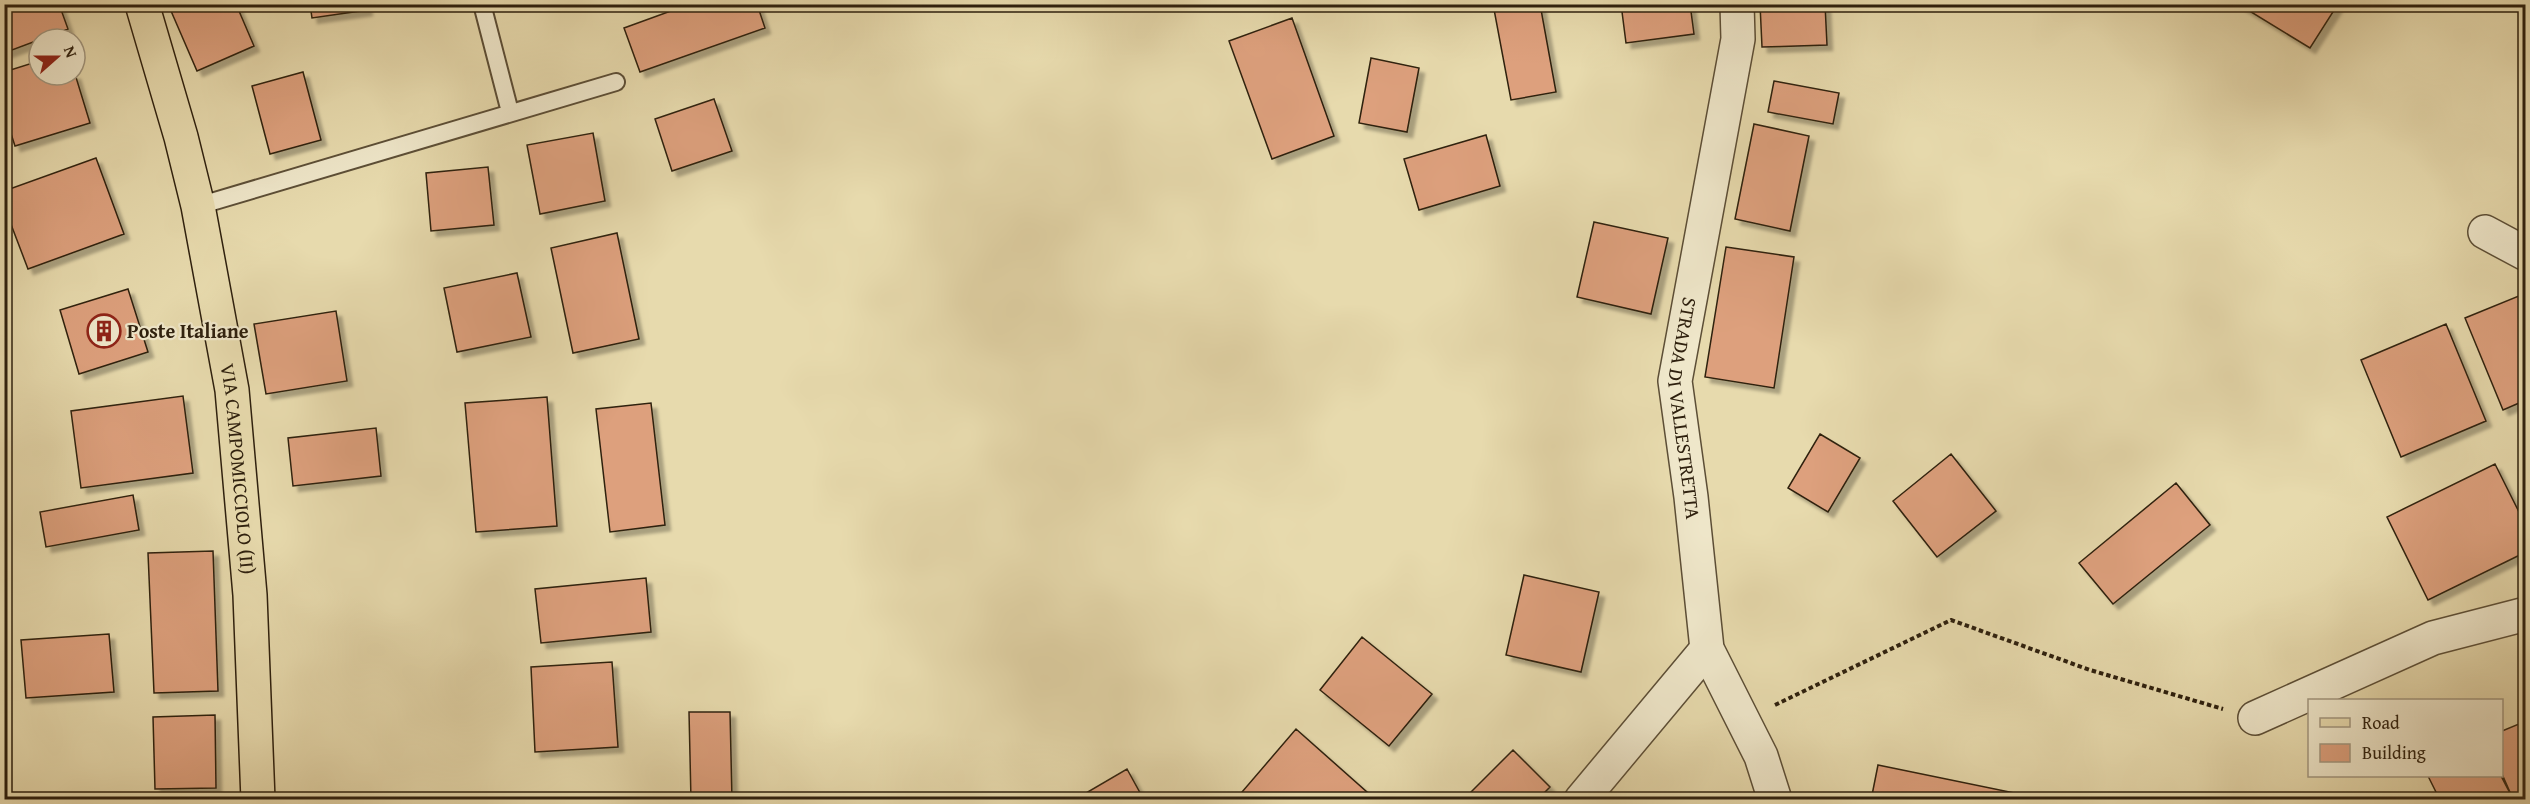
<svg xmlns="http://www.w3.org/2000/svg" width="2530" height="804" viewBox="0 0 2530 804" font-family="'Gentium Book Plus',serif">
	<style>
		.building { fill: #dda07d; stroke: #2e200e; stroke-width: 1.5; filter: url(#shadow) }
		.lines { fill: none; stroke-linecap: round; stroke-linejoin: round }
		.lane-casing { stroke: #5c4e36; stroke-width: 20 }
		.street-casing { stroke: #5c4e36; stroke-width: 36 }
		.primary-casing { stroke: #2e200e; stroke-width: 36 }
		.path { stroke: #2e200e; stroke-width: 4; stroke-dasharray: 4.5 3; stroke-linecap: butt }
		.lane { stroke: #efe7ca; stroke-width: 16 }
		.street { stroke: #efe7ca; stroke-width: 33 }
		.primary { stroke: #e7daad; stroke-width: 33 }
		.labels { text-anchor: middle; stroke-width: 4.5; stroke-linejoin: round; paint-order: stroke }
		.poi-label { font-size: 20px; font-weight: bold; fill: #2e200e; stroke: #efe7ca; text-anchor: start }
		.street-label { font-size: 20px; fill: #2e200e; stroke: #efe7ca }
	</style>
	<defs>
		<filter id="shadow"><feDropShadow dx="5.5" dy="5.5" stdDeviation="1.5" flood-color="#0004"/></filter>
	</defs>
	<rect width="100%" height="100%" fill="#e7daad"/>
	<filter id="stains"><feTurbulence type="fractalNoise" baseFrequency=".00333" numOctaves="4"/><feColorMatrix values="0 0 0 0 .2 0 0 0 0 .09 0 0 0 0 .02 0 0 0 .5 -.17"/></filter>
	<radialGradient id="worn" r=".72"><stop offset=".6" stop-color="#630" stop-opacity="0"/><stop offset="1" stop-color="#630" stop-opacity=".3"/></radialGradient>
	<path class="building" d="M 4,4 L 59,4 L 68,29 L 4,53 Z
		M 168,4 L 236,4 L 254,46 L 197,71 Z
		M 310,4 L 366,4 L 367,10 L 312,18 Z
		M 690,4 L 757,4 L 765,28 L 640,72 L 624,28 Z
		M 1493,4 L 1540,4 L 1556,92 L 1511,100 Z
		M 1621,4 L 1690,4 L 1694,34 L 1626,43 Z
		M 1760,4 L 1825,4 L 1827,45 L 1762,47 Z
		M 2238,4 L 2338,4 L 2310,48 Z
		M 1292,18 L 1334,136 L 1272,159 L 1229,41 Z
		M 1371,58 L 1419,68 L 1407,132 L 1359,123 Z
		M 39,61 L 39,75 L 75,74 L 90,123 L 15,146 L 4,112 L 4,72 Z
		M 303,72 L 321,140 L 270,154 L 252,86 Z
		M 1774,81 L 1839,93 L 1833,124 L 1768,112 Z
		M 714,99 L 732,151 L 672,171 L 655,119 Z
		M 1754,124 L 1809,136 L 1790,231 L 1735,219 Z
		M 593,133 L 605,201 L 540,214 L 527,145 Z
		M 1486,135 L 1500,186 L 1419,210 L 1404,159 Z
		M 96,158 L 124,234 L 28,269 L 4,206 L 4,191 Z
		M 488,167 L 494,225 L 431,231 L 426,173 Z
		M 1594,222 L 1668,238 L 1651,314 L 1577,297 Z
		M 617,233 L 639,339 L 573,353 L 551,248 Z
		M 1726,247 L 1794,257 L 1774,388 L 1705,377 Z
		M 517,273 L 531,337 L 457,352 L 444,288 Z
		M 128,289 L 148,352 L 79,374 L 60,310 Z
		M 2526,293 L 2526,400 L 2503,410 L 2465,318 Z
		M 336,311 L 347,381 L 266,394 L 254,324 Z
		M 2446,324 L 2486,421 L 2401,457 L 2361,360 Z
		M 183,396 L 193,473 L 81,488 L 71,411 Z
		M 547,397 L 557,526 L 476,532 L 465,403 Z
		M 651,403 L 665,525 L 610,532 L 596,409 Z
		M 376,428 L 381,476 L 293,486 L 288,438 Z
		M 1820,434 L 1860,458 L 1828,512 L 1788,488 Z
		M 1951,454 L 1996,511 L 1937,557 L 1893,501 Z
		M 2495,464 L 2526,526 L 2526,552 L 2428,600 L 2387,517 Z
		M 2176,483 L 2210,525 L 2113,604 L 2079,563 Z
		M 133,495 L 139,530 L 46,547 L 40,512 Z
		M 213,551 L 218,691 L 154,693 L 148,553 Z
		M 1524,575 L 1599,592 L 1581,672 L 1506,655 Z
		M 646,578 L 651,632 L 541,643 L 535,589 Z
		M 109,634 L 114,692 L 26,698 L 21,640 Z
		M 1362,637 L 1432,694 L 1389,746 L 1320,690 Z
		M 612,662 L 618,747 L 535,752 L 531,667 Z
		M 689,712 L 730,712 L 732,800 L 691,800 Z
		M 215,715 L 216,788 L 155,789 L 153,717 Z
		M 2526,721 L 2526,794 L 2513,799 L 2502,774 L 2502,731 Z
		M 1296,729 L 1376,800 L 1236,799 Z
		M 1513,750 L 1550,787 L 1537,800 L 1469,800 L 1466,797 Z
		M 1878,765 L 2048,800 L 1871,800 Z
		M 1127,769 L 1144,800 L 1074,800 Z
		M 2428,776 L 2501,776 L 2513,799 L 2440,800 Z"/>
	<g class="lines">
		<g class="lane-casing">
			<path id="lane" d="M 482,4 L 510,112
				M 198,206 L 616,82"/>
		</g>
		<g class="street-casing">
			<g id="street">
				<path id="s1" d="M 1737,4 L 1738,39 L 1675,381 L 1691,497 L 1707,649 L 1761,756 L 1775,800"/>
				<path d="M 2485,232 L 2526,254"/>
				<path d="M 2255,718 L 2433,638 L 2526,614"/>
				<path d="M 1581,800 L 1707,649"/>
			</g>
		</g>
		<g class="primary-casing">
			<g id="primary">
				<path id="s2" d="M 142,4 L 181,137 L 198,206 L 232,390 L 250,595 L 258,800"/>
			</g>
		</g>
		<path class="path" d="M 1775,705 L 1951,620 L 2090,670 L 2223,709"/>
		<use href="#lane" class="lane"/>
		<use href="#street" class="street"/>
		<use href="#primary" class="primary"/>
	</g>
	<defs>
		<g id="building-ring" transform="scale(1.725)"><circle r="9.5" fill="#efe7ca" stroke="#8f2418" stroke-width="1.5"/><path d="M-4-6H4V6H1V3H-1V6H-4ZM-2.5-4.3h1.7v1.8h-1.7ZM.8-4.3h1.7v1.8H.8ZM-2.5-1h1.7V.8h-1.7ZM.8-1h1.7V.8H.8Z" fill="#8f2418"/></g>
	</defs>
	<g fill-rule="evenodd">
		<use href="#building-ring" x="104" y="331"/>
	</g>
	<g class="labels">
		<g class="poi-label">
			<text x="127" y="338">Poste Italiane</text>
		</g>
		<g class="street-label">
			<text dy="7" stroke="none"><textPath href="#s1" startOffset="410">STRADA DI VALLESTRETTA</textPath></text>
			<text dy="7" stroke="none"><textPath href="#s2" startOffset="476">VIA CAMPOMICCIOLO (II)</textPath></text>
		</g>
	</g>
	<rect width="2530" height="804" fill="none" stroke="#e7daad" stroke-width="24"/>
	<rect x="6" y="6" width="2518" height="792" fill="none" stroke="#2e200e" stroke-width="3"/>
	<rect x="12" y="12" width="2506" height="780" fill="none" stroke="#2e200e" stroke-width="1.5"/>
	<rect x="2308" y="699" width="195" height="78" fill="#efe7ca" stroke="#a2977f" stroke-width="1.5"/>
	<rect x="2320" y="718" width="30" height="9" fill="#e7daad" stroke="#a2977f" stroke-width="1.5"/>
	<text x="2362" y="729" font-size="18" fill="#2e200e">Road</text>
	<rect x="2320" y="744" width="30" height="18" fill="#dda07d" stroke="#a2977f" stroke-width="1.5"/>
	<text x="2362" y="759" font-size="18" fill="#2e200e">Building</text>
	<g transform="translate(57 57) rotate(69)"><circle r="28" fill="#efe7ca" stroke="#a2977f" stroke-width="1.5"/>
	<path d="M0-4.5L10 22L0 15L-10 22Z" fill="#8f2418"/>
	<text y="-9" font-size="16" font-weight="bold" text-anchor="middle" fill="#2e200e">N</text>
	</g>
	<rect width="100%" height="100%" filter="url(#stains)"/>
	<rect width="100%" height="100%" fill="url(#worn)"/>
</svg>
